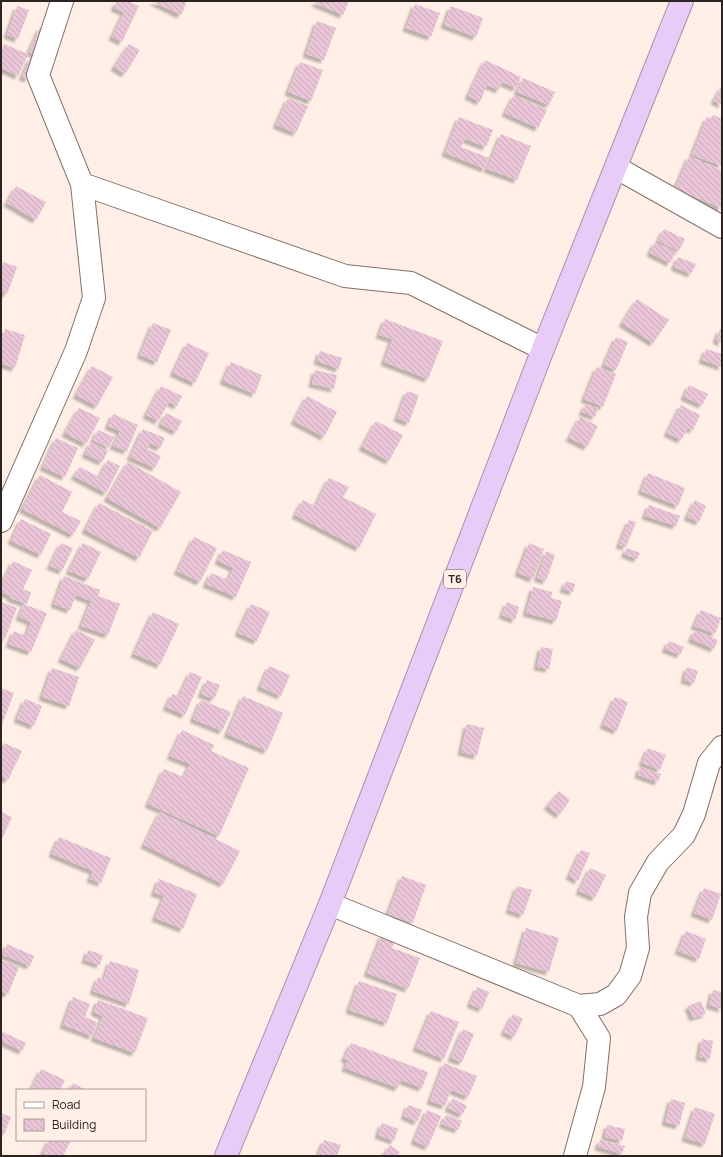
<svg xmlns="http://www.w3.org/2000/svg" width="723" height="1157" viewBox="0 0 723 1157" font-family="Manrope,sans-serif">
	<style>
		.building { fill: url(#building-back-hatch); filter: url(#shadow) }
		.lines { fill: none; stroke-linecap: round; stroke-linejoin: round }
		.minor-casing { stroke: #827169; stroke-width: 24 }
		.highway-casing { stroke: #a691ac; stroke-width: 24 }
		.minor { stroke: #fff; stroke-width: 22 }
		.highway { stroke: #e8cbf7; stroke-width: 22 }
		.labels { text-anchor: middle; stroke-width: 3.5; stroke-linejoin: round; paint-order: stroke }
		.shield { fill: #ffefe7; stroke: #6b615c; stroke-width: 1 }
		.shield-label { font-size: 11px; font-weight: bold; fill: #2b2420 }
	</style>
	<defs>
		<pattern id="building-back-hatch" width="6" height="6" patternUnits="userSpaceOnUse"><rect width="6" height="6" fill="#e9c5d7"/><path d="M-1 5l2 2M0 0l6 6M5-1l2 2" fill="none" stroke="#c8a9b8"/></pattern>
		<filter id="shadow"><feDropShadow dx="-3.5" dy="3.5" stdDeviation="1" flood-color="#0004"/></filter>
	</defs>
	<rect width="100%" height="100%" fill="#ffefe7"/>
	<path class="building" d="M 117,1 L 128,1 L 139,6 L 122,42 L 112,37 L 124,12 L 114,8 Z
		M 152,1 L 174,1 L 178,3 L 179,1 L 187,1 L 181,15 Z
		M 316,1 L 349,1 L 343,15 L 315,3 Z
		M 415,4 L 440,13 L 431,37 L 406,28 Z
		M 17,6 L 29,10 L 18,39 L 7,35 Z
		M 451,6 L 483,18 L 476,37 L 444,25 Z
		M 317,21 L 336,28 L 324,60 L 306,54 Z
		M 40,27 L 47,30 L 36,55 L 29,52 Z
		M 4,44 L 28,54 L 18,76 L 1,68 L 1,51 Z
		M 129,44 L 140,50 L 125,74 L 114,67 Z
		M 30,58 L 36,60 L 28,79 L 22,77 Z
		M 485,60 L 521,77 L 516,88 L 502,82 L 499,90 L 487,85 L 480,102 L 468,96 Z
		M 300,62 L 323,70 L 311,101 L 288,92 Z
		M 523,78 L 555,92 L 549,105 L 517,92 Z
		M 722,85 L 722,105 L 714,101 Z
		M 514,95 L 547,110 L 538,128 L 505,113 Z
		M 288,98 L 308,106 L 296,133 L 276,125 Z
		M 713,115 L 722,119 L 722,166 L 692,155 L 707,117 L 711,118 Z
		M 459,117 L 493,130 L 486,147 L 465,139 L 461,147 L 489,158 L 485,169 L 445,153 Z
		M 501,134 L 531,146 L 517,180 L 487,169 Z
		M 689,156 L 722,170 L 722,208 L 675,189 Z
		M 16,186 L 46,202 L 36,220 L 7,203 Z
		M 664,229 L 685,239 L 679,251 L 658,241 Z
		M 655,242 L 676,252 L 670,263 L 650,253 Z
		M 678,257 L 696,264 L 691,274 L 674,267 Z
		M 3,262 L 17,267 L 7,294 L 1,292 L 1,267 Z
		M 637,299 L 669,320 L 653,343 L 622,323 Z
		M 385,319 L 443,341 L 428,379 L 384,362 L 392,339 L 379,335 Z
		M 153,323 L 171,330 L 157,362 L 140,355 Z
		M 5,329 L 25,335 L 15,368 L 1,364 L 1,343 Z
		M 720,329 L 722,330 L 722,343 L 716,340 Z
		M 616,337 L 628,342 L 616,370 L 604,365 Z
		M 187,343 L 209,353 L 195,383 L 173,373 Z
		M 706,349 L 722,354 L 722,367 L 702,360 Z
		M 320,351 L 342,358 L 339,369 L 317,361 Z
		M 231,362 L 262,375 L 255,394 L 223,381 Z
		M 92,366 L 113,377 L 97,406 L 76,395 Z
		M 597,367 L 616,374 L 603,407 L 584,399 Z
		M 315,370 L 337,375 L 334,389 L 312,384 Z
		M 689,385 L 708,394 L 702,405 L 684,397 Z
		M 161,386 L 182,396 L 177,406 L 169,402 L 158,421 L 146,415 Z
		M 407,391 L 419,395 L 409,423 L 397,418 Z
		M 307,396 L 337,412 L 324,437 L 294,421 Z
		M 586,404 L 598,408 L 595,417 L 582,412 Z
		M 681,405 L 700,415 L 693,430 L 688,428 L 681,440 L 667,433 Z
		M 79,408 L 100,418 L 86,444 L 65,433 Z
		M 166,413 L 182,421 L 176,432 L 161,424 Z
		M 113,414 L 138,425 L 127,451 L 113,446 L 120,431 L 108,426 Z
		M 580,417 L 598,426 L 587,447 L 569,438 Z
		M 376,421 L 403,435 L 389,461 L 362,447 Z
		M 143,429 L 165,438 L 160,448 L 150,443 L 147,449 L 161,456 L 155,468 L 130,457 Z
		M 98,430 L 114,437 L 108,448 L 93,440 Z
		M 56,438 L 78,448 L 65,477 L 43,467 Z
		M 91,442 L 108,451 L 102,462 L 85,454 Z
		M 108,460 L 120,466 L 106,493 L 74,476 L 80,467 L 99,477 Z
		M 128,462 L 181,492 L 160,528 L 107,498 Z
		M 648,473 L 685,488 L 678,506 L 641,491 Z
		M 40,475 L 72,492 L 62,512 L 81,521 L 73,535 L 22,509 Z
		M 329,478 L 349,487 L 343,497 L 376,514 L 359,548 L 295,515 L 303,500 L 315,506 Z
		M 695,500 L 706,506 L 699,522 L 687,517 Z
		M 99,503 L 153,531 L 139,558 L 85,530 Z
		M 649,505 L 680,516 L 676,526 L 645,516 Z
		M 21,519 L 51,534 L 41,555 L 11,541 Z
		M 629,520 L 636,522 L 626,547 L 619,545 Z
		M 194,537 L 217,548 L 200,582 L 177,571 Z
		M 61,543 L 73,548 L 62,571 L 50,566 Z
		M 83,543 L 101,552 L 88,579 L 69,571 Z
		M 529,543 L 544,549 L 533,579 L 518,573 Z
		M 627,548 L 640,553 L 637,559 L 624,554 Z
		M 223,550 L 251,562 L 236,597 L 206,584 L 211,573 L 228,580 L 233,568 L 218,561 Z
		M 546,551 L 555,555 L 546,581 L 537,578 Z
		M 13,561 L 32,570 L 23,589 L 31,592 L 27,604 L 10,598 L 11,596 L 1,592 L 1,586 Z
		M 64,576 L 100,590 L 98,596 L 120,604 L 108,635 L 81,626 L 91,601 L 76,595 L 70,610 L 54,604 Z
		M 566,581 L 575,584 L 573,592 L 563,589 Z
		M 533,587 L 552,592 L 551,598 L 562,601 L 556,621 L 526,613 Z
		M 1,602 L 17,608 L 5,639 L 1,637 Z
		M 507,602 L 519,607 L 515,620 L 502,615 Z
		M 24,604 L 47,613 L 31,652 L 9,644 L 14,631 L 26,636 L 31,622 L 19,617 Z
		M 251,604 L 270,612 L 257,641 L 238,633 Z
		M 701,610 L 721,618 L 715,634 L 694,626 Z
		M 153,612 L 179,624 L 160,665 L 134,654 Z
		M 76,630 L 95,640 L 80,668 L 61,659 Z
		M 695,630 L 718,640 L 714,649 L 691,639 Z
		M 669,641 L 684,647 L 680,655 L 665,649 Z
		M 541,647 L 553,649 L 549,669 L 537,667 Z
		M 269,666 L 290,675 L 281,696 L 260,687 Z
		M 687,667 L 698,671 L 694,683 L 684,680 Z
		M 52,668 L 79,677 L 69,706 L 42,697 Z
		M 190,672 L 202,677 L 185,715 L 166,707 L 172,694 L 179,696 Z
		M 207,680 L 220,685 L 214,699 L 201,694 Z
		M 1,688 L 14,693 L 1,727 Z
		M 243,696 L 283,713 L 267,751 L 227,734 Z
		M 615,697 L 628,702 L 617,731 L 603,725 Z
		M 25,699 L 42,706 L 34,726 L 17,719 Z
		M 201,700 L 231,712 L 222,731 L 193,719 Z
		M 467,724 L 484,728 L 477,756 L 461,752 Z
		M 182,730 L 214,745 L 211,751 L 249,768 L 219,836 L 148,804 L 164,769 L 184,777 L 190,764 L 170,756 Z
		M 4,743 L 22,751 L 8,780 L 1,776 L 1,748 Z
		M 648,748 L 666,755 L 660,770 L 642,763 Z
		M 640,767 L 661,774 L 658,782 L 638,775 Z
		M 559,791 L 570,800 L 559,815 L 547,806 Z
		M 1,812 L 12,817 L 3,837 L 1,836 Z
		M 160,812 L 240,851 L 223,884 L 144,845 Z
		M 59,837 L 111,858 L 101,883 L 90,879 L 93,871 L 52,854 Z
		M 581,850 L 590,853 L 578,881 L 569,876 Z
		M 590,868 L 606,875 L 595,898 L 579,891 Z
		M 402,876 L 426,885 L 413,923 L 388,914 Z
		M 159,879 L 197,894 L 183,929 L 155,918 L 164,896 L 154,893 Z
		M 517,886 L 532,890 L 523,915 L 509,910 Z
		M 704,888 L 721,894 L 712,920 L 694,913 Z
		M 526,928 L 559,938 L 549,972 L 516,963 Z
		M 686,931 L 706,939 L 699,959 L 678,951 Z
		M 382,935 L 395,940 L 392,948 L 420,958 L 408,989 L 367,973 Z
		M 7,944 L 34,956 L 30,966 L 3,955 Z
		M 88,950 L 103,955 L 100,965 L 85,960 Z
		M 1,960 L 19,967 L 8,994 L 1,991 Z
		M 110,961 L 139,970 L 129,1004 L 93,991 L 98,977 L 104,979 Z
		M 359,981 L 397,994 L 387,1023 L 349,1010 Z
		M 477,987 L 489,992 L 482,1009 L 470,1004 Z
		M 713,990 L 722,992 L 722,1009 L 709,1005 Z
		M 73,997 L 90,1004 L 85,1017 L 97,1022 L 92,1036 L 63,1025 Z
		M 98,1000 L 148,1018 L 135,1053 L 94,1038 L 103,1016 L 94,1012 Z
		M 701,1001 L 706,1014 L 693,1018 L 688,1006 Z
		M 431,1011 L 459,1022 L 444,1059 L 416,1048 Z
		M 513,1014 L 523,1019 L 514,1037 L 504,1032 Z
		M 463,1029 L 474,1034 L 462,1062 L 451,1058 Z
		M 1,1031 L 26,1043 L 22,1051 L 1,1041 Z
		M 702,1039 L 713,1041 L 710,1059 L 699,1057 Z
		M 351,1043 L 428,1072 L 422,1088 L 401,1080 L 398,1088 L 345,1068 L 348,1060 L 344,1059 Z
		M 444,1063 L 477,1076 L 468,1097 L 451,1090 L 445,1106 L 430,1101 Z
		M 41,1069 L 65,1080 L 60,1090 L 31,1090 Z
		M 73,1083 L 86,1090 L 69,1090 Z
		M 453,1098 L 467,1106 L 462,1115 L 448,1108 Z
		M 671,1099 L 685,1103 L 679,1126 L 665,1122 Z
		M 408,1105 L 422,1110 L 417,1122 L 404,1116 Z
		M 695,1107 L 715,1114 L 705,1144 L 685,1138 Z
		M 427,1110 L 441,1116 L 428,1147 L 414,1141 Z
		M 1,1113 L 11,1117 L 4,1135 L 1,1134 Z
		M 446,1115 L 462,1121 L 458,1130 L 442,1124 Z
		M 382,1123 L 398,1129 L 394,1141 L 378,1135 Z
		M 607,1125 L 625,1129 L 622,1141 L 605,1137 Z
		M 49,1140 L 71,1140 L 63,1156 L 49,1156 L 43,1153 Z
		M 324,1140 L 341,1145 L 337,1156 L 318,1156 Z
		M 600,1140 L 625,1146 L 622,1154 L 598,1147 Z
		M 390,1145 L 400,1152 L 397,1156 L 383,1156 Z"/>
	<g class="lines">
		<g class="minor-casing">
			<path id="minor" d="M 62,1 L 38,75 L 82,184 L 345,276 L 411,283 L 543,349
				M 617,168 L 722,227
				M 1,521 L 76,351 L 94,298 L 82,184
				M 330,904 L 579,1006 L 600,1004 L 616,995 L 630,976 L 638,948 L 636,917 L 640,893 L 658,862 L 684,835 L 694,814 L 709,763 L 722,747
				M 575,1156 L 594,1087 L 599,1038 L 579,1006"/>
		</g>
		<g class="highway-casing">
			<path id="highway" d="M 226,1156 L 330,904 L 543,349 L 682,1"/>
		</g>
		<use href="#minor" class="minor"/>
		<use href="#highway" class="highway"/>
	</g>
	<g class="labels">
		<rect class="shield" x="444" y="570" width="22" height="18" rx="3"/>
		<g class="shield-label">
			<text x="455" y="583">T6</text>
		</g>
	</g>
	<rect width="723" height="1157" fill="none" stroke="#2b2420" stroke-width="4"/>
	<rect x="16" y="1089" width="130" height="52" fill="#ffefe7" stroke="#aa9e97"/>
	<rect x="24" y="1102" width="20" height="6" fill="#ffffff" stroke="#aa9e97"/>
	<text x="52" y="1109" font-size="12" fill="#2b2420">Road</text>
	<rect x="24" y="1119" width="20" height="12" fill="url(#building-back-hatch)" stroke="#aa9e97"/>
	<text x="52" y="1129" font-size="12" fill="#2b2420">Building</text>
</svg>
